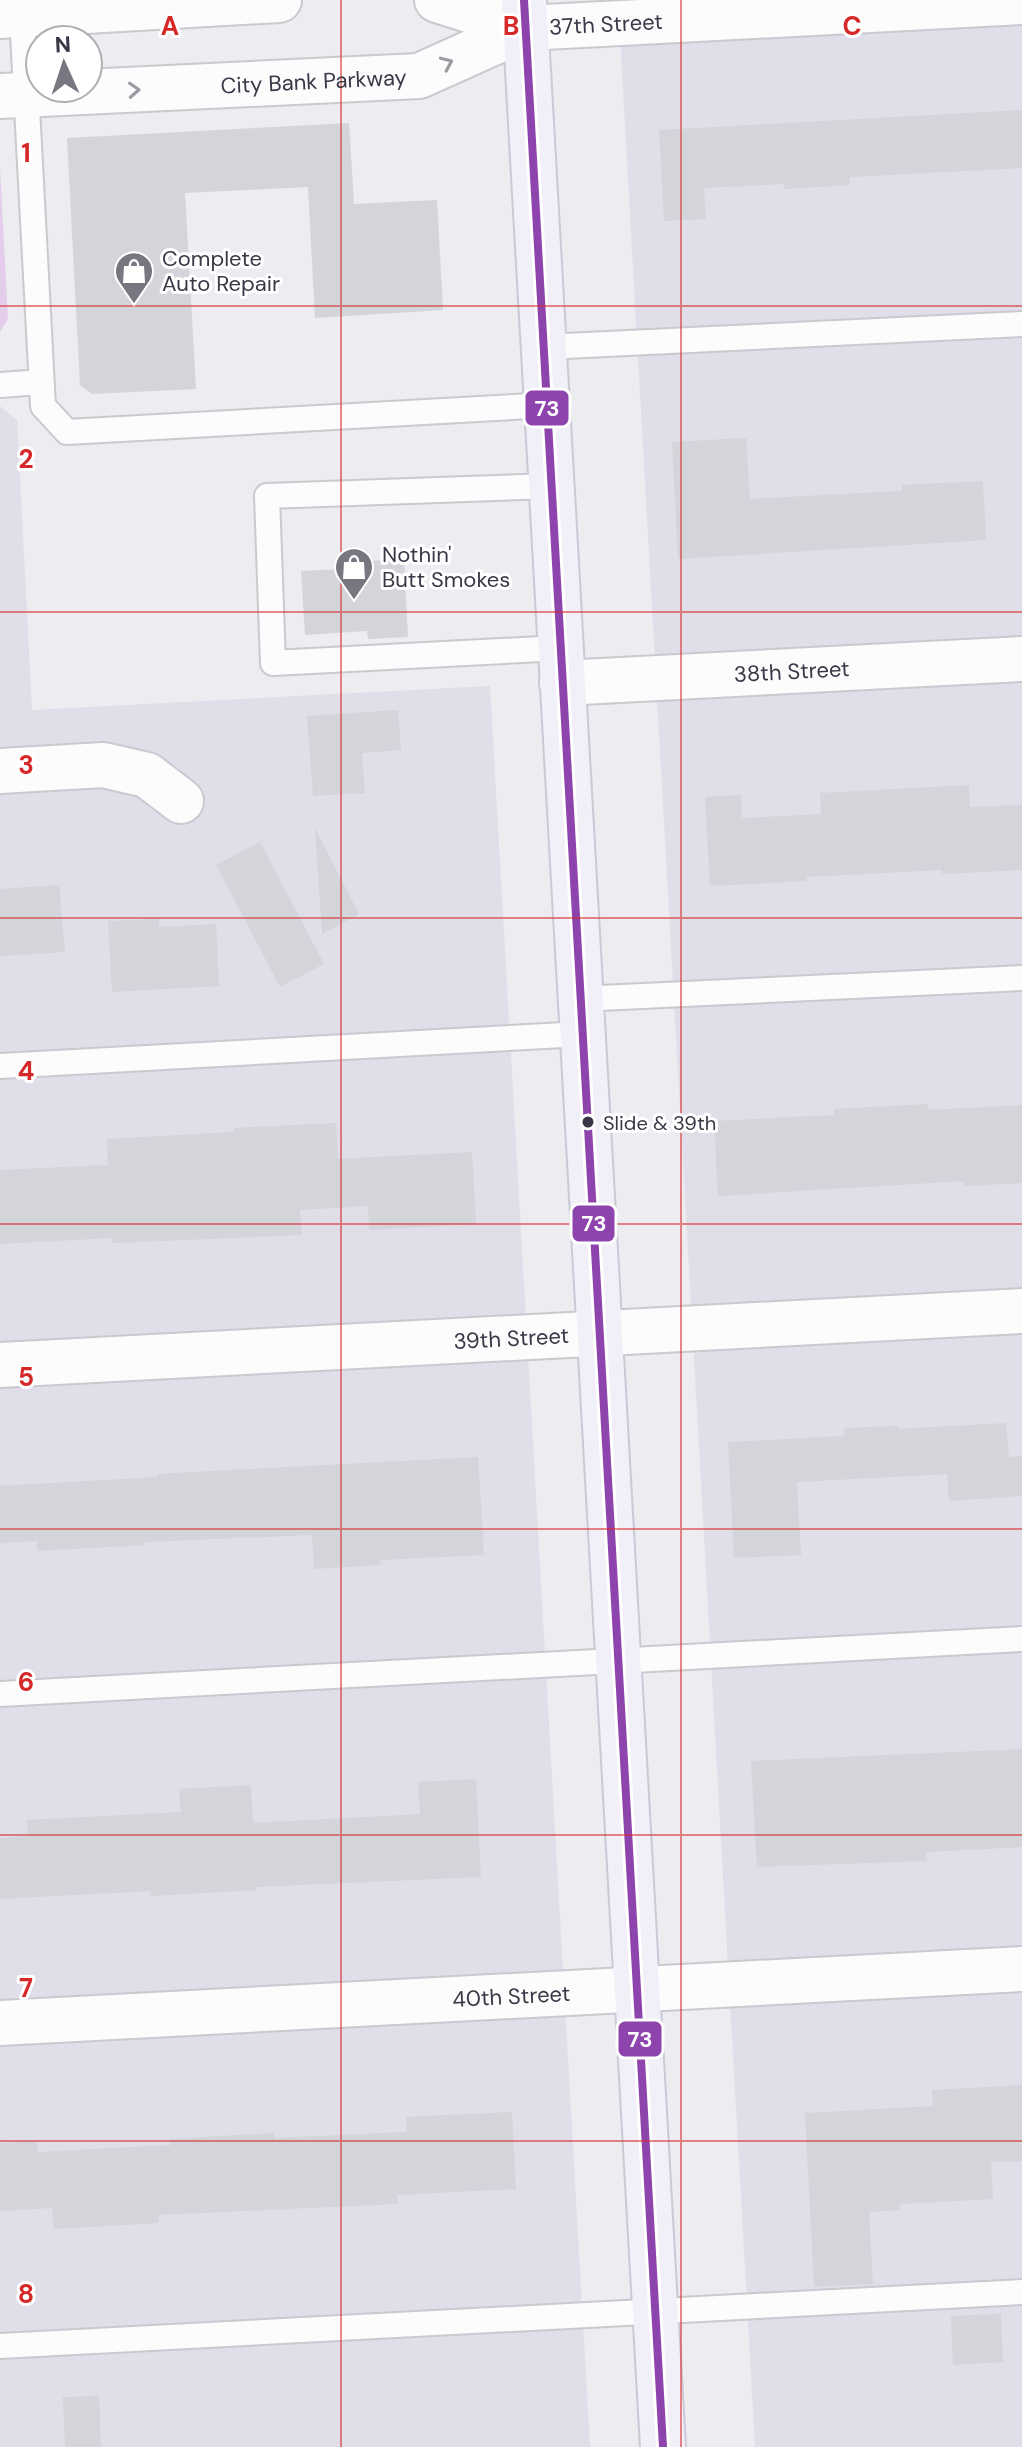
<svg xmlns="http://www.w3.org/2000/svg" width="1022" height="2447" viewBox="0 0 1022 2447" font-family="'DM Sans',sans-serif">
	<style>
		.residential { fill: #dfdee9 }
		.green { fill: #e4cdeb }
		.building { fill: #d4d4db }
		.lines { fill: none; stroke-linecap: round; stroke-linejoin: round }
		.service-casing { stroke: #cac9cf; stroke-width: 28 }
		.minor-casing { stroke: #cac9cf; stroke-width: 48 }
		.tertiary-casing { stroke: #cac9cf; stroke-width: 48 }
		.secondary-casing { stroke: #cac9d6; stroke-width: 48 }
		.service { stroke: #fcfcfd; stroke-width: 24 }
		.minor { stroke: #fcfcfd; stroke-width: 44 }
		.tertiary { stroke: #fcfcfd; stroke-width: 44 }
		.secondary { stroke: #f1eff7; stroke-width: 44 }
		.bus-1-casing { stroke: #fff; stroke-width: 14 }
		.bus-1 { stroke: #8e44ad; stroke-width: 8 }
		.oneway { stroke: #9a9aa2 }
		.grid { fill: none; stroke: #d62828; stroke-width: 2; stroke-opacity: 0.55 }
		.bus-dot { fill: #383847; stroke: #fff; stroke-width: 3 }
		.labels { text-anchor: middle; stroke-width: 6; stroke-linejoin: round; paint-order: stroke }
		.bus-label { font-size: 20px; fill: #383847; stroke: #fff; text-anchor: start }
		.street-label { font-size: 22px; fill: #383847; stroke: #fff }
		.poi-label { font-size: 22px; fill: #383847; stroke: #fff; text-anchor: start }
		.grid-label { font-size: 26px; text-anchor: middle; font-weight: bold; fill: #d62828; stroke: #fff; stroke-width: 6; stroke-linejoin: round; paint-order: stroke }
		.line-badge { stroke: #fff; stroke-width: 3 }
		.badge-label { font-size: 22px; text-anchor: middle; font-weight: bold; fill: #fff }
	</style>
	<rect width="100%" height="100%" fill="#ececf1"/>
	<path class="residential" d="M 618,0 L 1022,0 L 1022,2447 L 755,2447 Z
		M 0,406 L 17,420 L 32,710 L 490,686 L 590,2447 L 0,2447 Z"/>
	<path class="green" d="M 0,168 L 8,319 L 0,332 Z"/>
	<path class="building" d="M 1022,110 L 1022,168 L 850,177 L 850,185 L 784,189 L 784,184 L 704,188 L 706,219 L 664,221 L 659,130 Z
		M 349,123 L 354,204 L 437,200 L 443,310 L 315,318 L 308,187 L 185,193 L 196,389 L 92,394 L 80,385 L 67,138 Z
		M 746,438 L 750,499 L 902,491 L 902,485 L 983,481 L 986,540 L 678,559 L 672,442 Z
		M 404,559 L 408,637 L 368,639 L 367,631 L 305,635 L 301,571 L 364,568 L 364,561 Z
		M 398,710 L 401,750 L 362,753 L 365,793 L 313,796 L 307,716 Z
		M 969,785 L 970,807 L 1022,805 L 1022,870 L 942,874 L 942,870 L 807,877 L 807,881 L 710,886 L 705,797 L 741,795 L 742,818 L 821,814 L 820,793 Z
		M 315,828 L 359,914 L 322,934 Z
		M 260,842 L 324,964 L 280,987 L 216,865 Z
		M 59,885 L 65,952 L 0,956 L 0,889 Z
		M 159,919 L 159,927 L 216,924 L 219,986 L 112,992 L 108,921 Z
		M 928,1104 L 928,1110 L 1022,1105 L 1022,1183 L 964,1186 L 964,1181 L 718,1196 L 714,1121 L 834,1115 L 834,1109 Z
		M 336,1123 L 338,1159 L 472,1152 L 476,1224 L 369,1230 L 368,1206 L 300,1210 L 302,1235 L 112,1243 L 112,1238 L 0,1244 L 0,1170 L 108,1165 L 107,1139 L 234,1132 L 234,1128 Z
		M 1006,1423 L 1009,1457 L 1022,1456 L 1022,1496 L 949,1501 L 947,1474 L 797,1482 L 801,1555 L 734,1558 L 728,1442 L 844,1436 L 844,1428 L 897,1426 L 898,1429 Z
		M 478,1457 L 484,1555 L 380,1560 L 381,1565 L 314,1569 L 312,1535 L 145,1542 L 145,1545 L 37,1551 L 37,1541 L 0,1543 L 0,1486 L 157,1477 L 157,1474 Z
		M 1022,1749 L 1022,1847 L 926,1852 L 927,1861 L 757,1867 L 751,1761 Z
		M 476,1779 L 481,1877 L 256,1887 L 256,1890 L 151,1896 L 151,1891 L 0,1899 L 0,1838 L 28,1836 L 27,1820 L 181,1812 L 179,1789 L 251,1785 L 253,1823 L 420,1814 L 418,1782 Z
		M 1022,2085 L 1022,2161 L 991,2162 L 993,2199 L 900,2204 L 900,2210 L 869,2212 L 873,2284 L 814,2287 L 805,2113 L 933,2106 L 932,2090 Z
		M 512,2112 L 516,2189 L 397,2195 L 398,2204 L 158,2215 L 159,2223 L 54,2229 L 52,2208 L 0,2211 L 0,2143 L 37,2141 L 38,2152 L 171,2145 L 170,2139 L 274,2133 L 274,2138 L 407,2132 L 406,2117 Z
		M 1001,2314 L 1003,2362 L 953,2365 L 951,2316 Z
		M 99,2396 L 101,2447 L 65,2447 L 63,2397 Z"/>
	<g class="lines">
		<g class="service-casing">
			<path id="service" d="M 22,15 L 43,406 L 67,432 L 549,405
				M 544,347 L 1022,324
				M 0,385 L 41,382
				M 553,486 L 267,496 L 273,663 L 560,648
				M 579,999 L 1022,978
				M 0,1066 L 582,1034
				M 0,1694 L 1022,1639
				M 0,2346 L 1022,2292"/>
		</g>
		<g class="minor-casing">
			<g id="minor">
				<path id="s1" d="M 526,28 L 1022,2"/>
				<path id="s2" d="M 562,683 L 1022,659"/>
				<path d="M 0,771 L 103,765 L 147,775 L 181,801"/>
				<path id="s3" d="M 0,1365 L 1022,1311"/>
				<path id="s4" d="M 0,2023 L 1022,1969"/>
			</g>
		</g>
		<g class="tertiary-casing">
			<g id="tertiary">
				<path d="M 437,0 L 526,28"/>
				<path d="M 0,16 L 279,0"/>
				<path id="s5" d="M 0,96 L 419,76 L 526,28"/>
			</g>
		</g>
		<g class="secondary-casing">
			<path id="secondary" d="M 524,0 L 663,2447"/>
		</g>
		<use href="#service" class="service"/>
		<use href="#minor" class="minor"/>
		<use href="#tertiary" class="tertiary"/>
		<use href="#secondary" class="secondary"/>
		<g class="bus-1-casing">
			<path id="bus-1" d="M 524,0 L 663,2447"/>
		</g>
		<use href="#bus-1" class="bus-1"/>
	</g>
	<defs><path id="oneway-chevron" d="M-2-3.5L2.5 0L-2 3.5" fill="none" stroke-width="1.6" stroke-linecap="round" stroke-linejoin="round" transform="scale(2)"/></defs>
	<g class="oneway">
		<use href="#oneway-chevron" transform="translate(447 63) rotate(-24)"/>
		<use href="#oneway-chevron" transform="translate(134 90) rotate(-3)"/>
	</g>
	<path class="grid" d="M 341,0 L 341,2447M 681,0 L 681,2447M 0,306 L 1022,306M 0,612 L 1022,612M 0,918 L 1022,918M 0,1224 L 1022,1224M 0,1529 L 1022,1529M 0,1835 L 1022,1835M 0,2141 L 1022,2141"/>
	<defs>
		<g id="shop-pin" transform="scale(2)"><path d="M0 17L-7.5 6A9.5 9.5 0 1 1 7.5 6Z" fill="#777782" stroke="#fff"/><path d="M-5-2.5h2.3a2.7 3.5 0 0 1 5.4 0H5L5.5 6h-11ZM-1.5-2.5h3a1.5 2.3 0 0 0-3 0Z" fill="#fff"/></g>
	</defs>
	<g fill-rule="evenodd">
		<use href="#shop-pin" x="134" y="271"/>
		<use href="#shop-pin" x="354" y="567"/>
	</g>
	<circle class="bus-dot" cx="588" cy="1122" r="7"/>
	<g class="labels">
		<g class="bus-label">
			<text x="603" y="1130">Slide &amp; 39th</text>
		</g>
		<g class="street-label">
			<text dy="8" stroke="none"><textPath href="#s1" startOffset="80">37th Street</textPath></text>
			<text dy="8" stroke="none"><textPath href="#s5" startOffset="314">City Bank Parkway</textPath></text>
			<text dy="8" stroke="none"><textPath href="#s2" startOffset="230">38th Street</textPath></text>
			<text dy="8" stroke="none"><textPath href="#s3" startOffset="512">39th Street</textPath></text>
			<text dy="8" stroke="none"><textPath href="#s4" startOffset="512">40th Street</textPath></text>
		</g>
		<g class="poi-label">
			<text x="162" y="266">Complete<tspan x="162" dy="25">Auto Repair</tspan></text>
			<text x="382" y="562">Nothin'<tspan x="382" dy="25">Butt Smokes</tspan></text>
		</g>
	</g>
	<g class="grid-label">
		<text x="170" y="35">A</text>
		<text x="511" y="35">B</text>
		<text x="852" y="35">C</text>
		<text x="26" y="162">1</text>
		<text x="26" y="468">2</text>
		<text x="26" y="774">3</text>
		<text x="26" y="1080">4</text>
		<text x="26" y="1386">5</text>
		<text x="26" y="1691">6</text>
		<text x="26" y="1997">7</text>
		<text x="26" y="2303">8</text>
	</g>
	<g class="line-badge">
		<rect x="524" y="389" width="46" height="38" rx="8" fill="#8e44ad"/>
		<rect x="571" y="1204" width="45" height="39" rx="8" fill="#8e44ad"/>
		<rect x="617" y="2020" width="46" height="38" rx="8" fill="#8e44ad"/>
	</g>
	<g class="badge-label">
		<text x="547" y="416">73</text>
		<text x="594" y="1231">73</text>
		<text x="640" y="2047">73</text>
	</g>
	<g transform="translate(64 64) rotate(357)"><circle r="38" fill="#ffffff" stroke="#afafb5" stroke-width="2"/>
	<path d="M0-6L14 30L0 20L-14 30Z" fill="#777782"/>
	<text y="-12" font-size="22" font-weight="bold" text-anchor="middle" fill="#383847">N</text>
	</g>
</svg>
